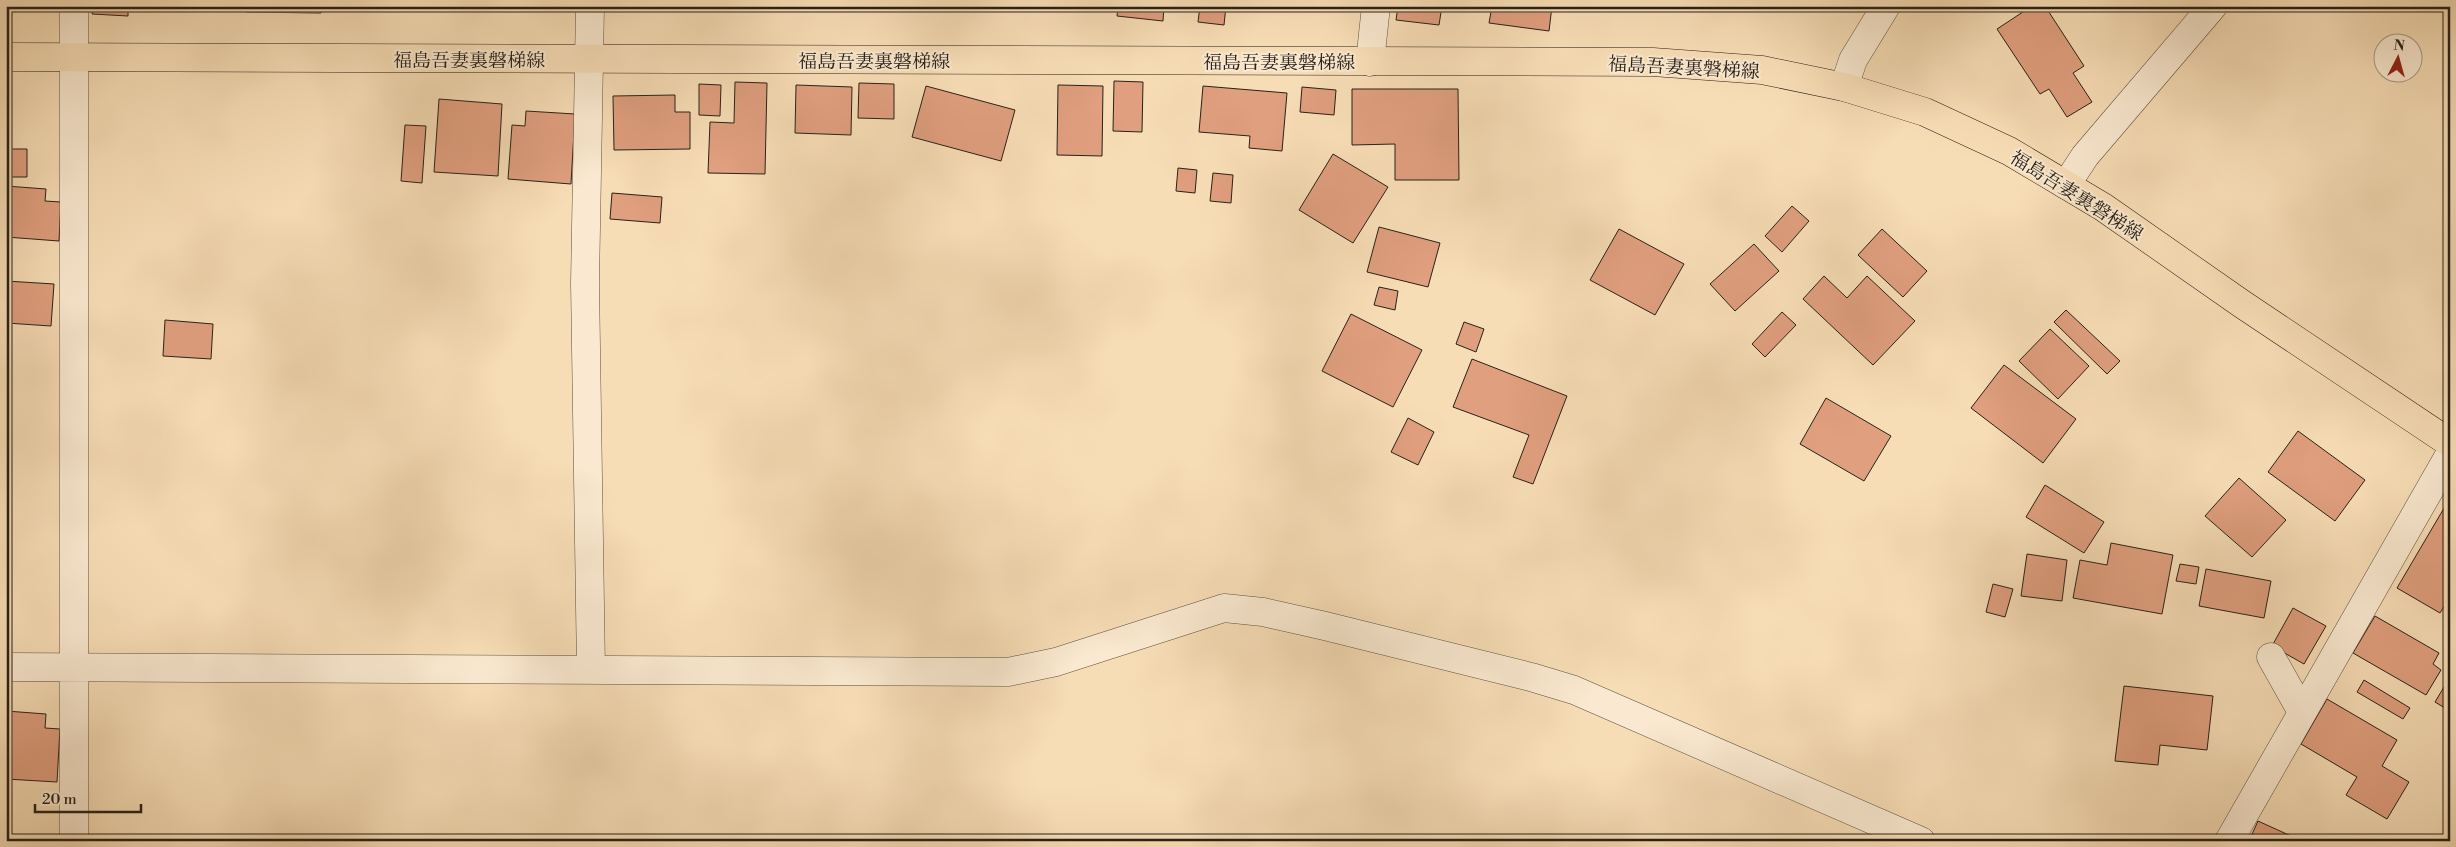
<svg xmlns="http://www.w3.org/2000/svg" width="2456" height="847" viewBox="0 0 2456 847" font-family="'Libre Bodoni','Noto Serif JP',serif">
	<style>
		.building { fill: #e09f7f; stroke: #282118 }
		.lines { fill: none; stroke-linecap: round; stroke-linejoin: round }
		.minor-casing { stroke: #5c5040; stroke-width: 29 }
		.major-casing { stroke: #282118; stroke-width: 29 }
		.minor { stroke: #fae9d0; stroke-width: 28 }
		.major { stroke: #f7ddb6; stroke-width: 28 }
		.labels { text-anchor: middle; stroke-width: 4; stroke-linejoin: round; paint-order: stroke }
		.street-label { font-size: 19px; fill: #282118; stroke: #fae9d0 }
	</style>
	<rect width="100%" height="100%" fill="#f7ddb6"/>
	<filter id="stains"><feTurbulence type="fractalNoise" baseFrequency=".004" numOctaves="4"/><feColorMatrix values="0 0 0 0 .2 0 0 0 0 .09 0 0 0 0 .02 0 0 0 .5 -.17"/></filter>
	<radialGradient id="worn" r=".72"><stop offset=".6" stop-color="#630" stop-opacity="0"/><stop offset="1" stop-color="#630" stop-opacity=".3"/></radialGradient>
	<path class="building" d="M 93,6 L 128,6 L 128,16 L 92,14 Z
		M 246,6 L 321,6 L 321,13 L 246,12 Z
		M 1118,6 L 1164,6 L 1163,21 L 1117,16 Z
		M 1200,6 L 1226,6 L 1224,25 L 1198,22 Z
		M 1398,6 L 1442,6 L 1439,25 L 1396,20 Z
		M 1492,6 L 1552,6 L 1549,31 L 1489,23 Z
		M 2032,6 L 2045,6 L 2084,66 L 2073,73 L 2092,102 L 2067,117 L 2049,89 L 2040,94 L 1997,29 Z
		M 1114,81 L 1143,82 L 1142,132 L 1113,131 Z
		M 735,82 L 767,83 L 765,174 L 708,173 L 710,122 L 734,123 Z
		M 859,83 L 894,84 L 894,119 L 858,118 Z
		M 699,84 L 721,85 L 720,116 L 699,115 Z
		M 796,85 L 852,87 L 851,135 L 795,133 Z
		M 1058,85 L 1103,86 L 1102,156 L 1057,155 Z
		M 926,86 L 1015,110 L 1001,161 L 912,137 Z
		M 1203,86 L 1287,93 L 1282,151 L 1249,148 L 1250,136 L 1199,132 Z
		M 1302,87 L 1336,90 L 1334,115 L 1300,112 Z
		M 1352,89 L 1458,89 L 1459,180 L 1395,180 L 1395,144 L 1352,145 Z
		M 675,95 L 675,112 L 690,112 L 690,149 L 614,150 L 613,96 Z
		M 439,99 L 502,104 L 498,176 L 434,172 Z
		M 526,111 L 575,114 L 571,184 L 508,179 L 512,125 L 525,126 Z
		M 405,125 L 426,126 L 422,183 L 401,181 Z
		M 6,149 L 27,149 L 27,177 L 6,177 Z
		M 1333,154 L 1388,187 L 1353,243 L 1299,210 Z
		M 1178,168 L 1197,170 L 1195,193 L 1176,191 Z
		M 1213,173 L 1233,175 L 1231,203 L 1210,201 Z
		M 6,186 L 46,189 L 45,201 L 61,202 L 59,241 L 6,237 Z
		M 612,193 L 662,197 L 660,223 L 610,219 Z
		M 1792,206 L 1809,221 L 1782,252 L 1765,236 Z
		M 1379,227 L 1440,243 L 1428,287 L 1367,272 Z
		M 1619,229 L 1684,264 L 1655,315 L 1590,280 Z
		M 1882,229 L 1927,271 L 1903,297 L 1858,255 Z
		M 1754,244 L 1779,271 L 1735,311 L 1710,284 Z
		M 1824,276 L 1847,298 L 1867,276 L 1915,321 L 1873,365 L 1803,299 Z
		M 6,281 L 54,284 L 51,326 L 6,323 Z
		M 1379,287 L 1398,291 L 1395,310 L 1374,305 Z
		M 2066,310 L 2120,361 L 2107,374 L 2054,322 Z
		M 1782,312 L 1796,325 L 1765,357 L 1752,344 Z
		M 1351,314 L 1422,350 L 1393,407 L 1322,371 Z
		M 165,320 L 213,324 L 211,359 L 163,356 Z
		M 1464,322 L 1484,329 L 1476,352 L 1456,344 Z
		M 2050,329 L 2089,366 L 2058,399 L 2019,361 Z
		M 1472,359 L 1567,396 L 1533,484 L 1513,477 L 1529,435 L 1453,407 Z
		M 2004,365 L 2076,419 L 2043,463 L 1971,408 Z
		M 1826,398 L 1891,436 L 1864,481 L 1800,444 Z
		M 1408,418 L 1434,432 L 1418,465 L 1391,452 Z
		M 2298,431 L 2365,480 L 2335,521 L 2268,472 Z
		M 2239,478 L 2286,520 L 2252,557 L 2205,516 Z
		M 2045,485 L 2104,522 L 2084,553 L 2026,517 Z
		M 2450,498 L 2450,597 L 2440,613 L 2397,588 Z
		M 2111,543 L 2173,555 L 2162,614 L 2073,598 L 2080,560 L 2107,565 Z
		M 2027,554 L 2067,560 L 2062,601 L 2021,596 Z
		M 2180,564 L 2199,567 L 2196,584 L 2176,581 Z
		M 2206,569 L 2271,581 L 2264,618 L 2199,606 Z
		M 1993,584 L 2013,589 L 2005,617 L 1986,612 Z
		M 2293,608 L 2326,626 L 2304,664 L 2272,646 Z
		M 2375,616 L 2439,653 L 2433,664 L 2441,670 L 2426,695 L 2353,653 Z
		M 2450,677 L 2450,711 L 2435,702 Z
		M 2364,680 L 2410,708 L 2403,719 L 2357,692 Z
		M 2124,686 L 2213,696 L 2207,750 L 2160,745 L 2158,765 L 2115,761 Z
		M 2327,699 L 2397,740 L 2382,766 L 2409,782 L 2387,819 L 2346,795 L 2357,777 L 2301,744 Z
		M 6,711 L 46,714 L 45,728 L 60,729 L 57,782 L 6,779 Z
		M 2258,821 L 2302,841 L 2249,841 Z"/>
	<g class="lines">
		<g class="minor-casing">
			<path id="minor" d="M 74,6 L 74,841
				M 590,6 L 585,283 L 591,670
				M 1370,62 L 1376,6
				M 1844,87 L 1853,60 L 1886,6
				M 2066,185 L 2085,156 L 2213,6
				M 2271,657 L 2302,712
				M 6,667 L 1008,672 L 1056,662 L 1224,608 L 1263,612 L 1325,626 L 1531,677 L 1574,690 L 1921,841
				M 2229,841 L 2450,454"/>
		</g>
		<g class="major-casing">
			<path id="major" d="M 6,57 L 1653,62 L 1762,70 L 1844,87 L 1925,112 L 2009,151 L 2103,207 L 2242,304 L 2450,443"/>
		</g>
		<use href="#minor" class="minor"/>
		<use href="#major" class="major"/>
	</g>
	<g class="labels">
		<g class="street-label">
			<text x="469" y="67">福島吾妻裏磐梯線</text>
			<text x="874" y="68">福島吾妻裏磐梯線</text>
			<text x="1279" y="69">福島吾妻裏磐梯線</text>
			<text transform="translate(1684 67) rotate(3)" y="7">福島吾妻裏磐梯線</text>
			<text transform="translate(2077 195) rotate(32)" y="7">福島吾妻裏磐梯線</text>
		</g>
	</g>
	<rect width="2456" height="847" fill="none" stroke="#f7ddb6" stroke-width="25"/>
	<rect x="8" y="8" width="2441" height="832" fill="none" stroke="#282118" stroke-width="2.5"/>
	<rect x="12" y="12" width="2431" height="822" fill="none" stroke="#282118"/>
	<g transform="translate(2398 58) rotate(6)"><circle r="24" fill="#fae9d0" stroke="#a69986"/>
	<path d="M0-4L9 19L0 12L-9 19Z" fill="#8f2418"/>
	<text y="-8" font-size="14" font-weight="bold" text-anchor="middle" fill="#282118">N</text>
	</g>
	<path d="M35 804v8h106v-8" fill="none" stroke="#282118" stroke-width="2.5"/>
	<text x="42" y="804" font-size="15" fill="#282118" stroke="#fae9d0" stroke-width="4" paint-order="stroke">20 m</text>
	<rect width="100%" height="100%" filter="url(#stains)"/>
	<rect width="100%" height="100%" fill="url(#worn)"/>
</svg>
